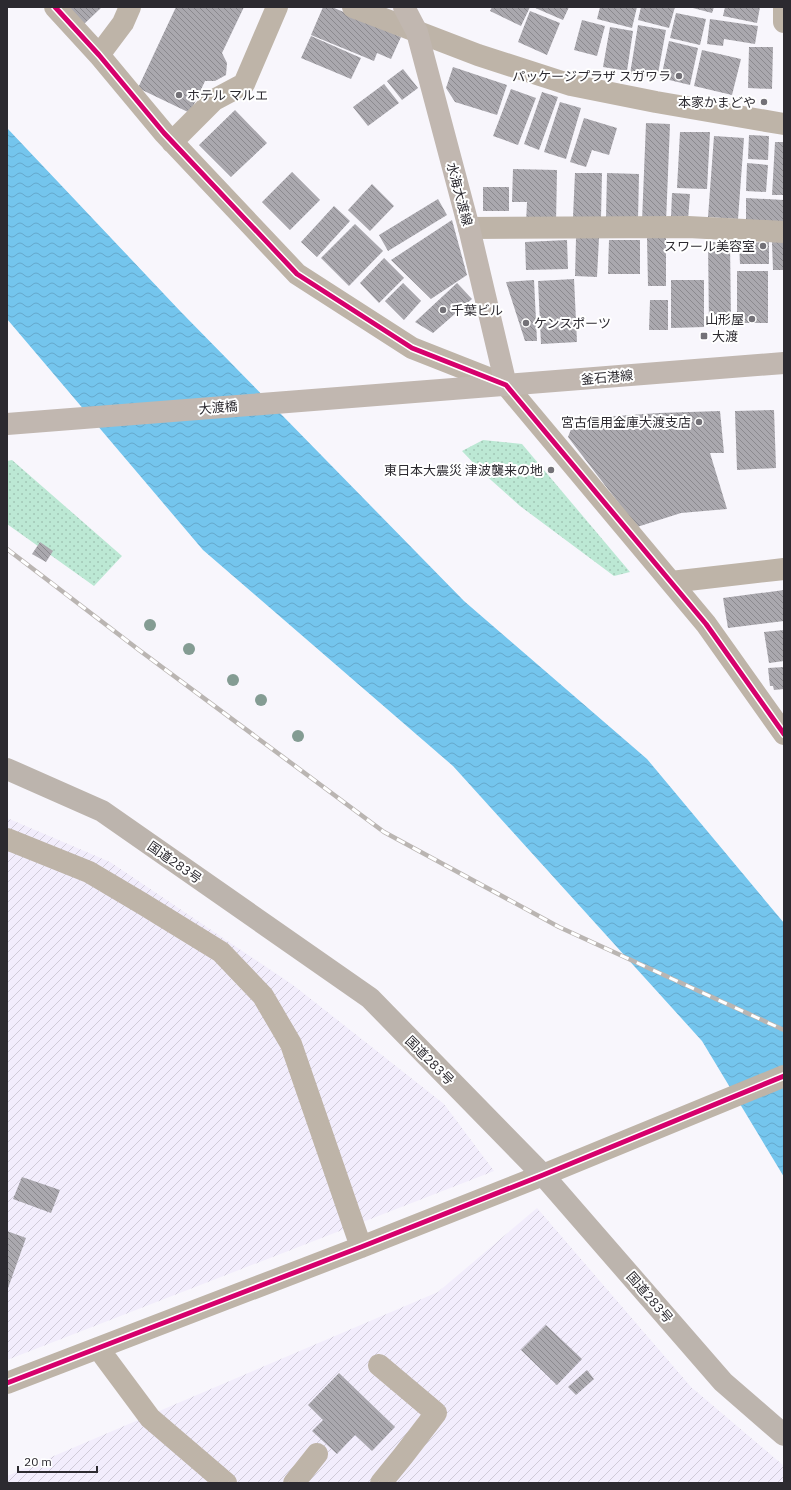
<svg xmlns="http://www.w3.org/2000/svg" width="791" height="1490" viewBox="0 0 791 1490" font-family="'IBM Plex Sans','Noto Sans JP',sans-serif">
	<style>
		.industrial { fill: url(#industrial-furrows) }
		.park { fill: url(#park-dots) }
		.water { fill: url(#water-waves) }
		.building { fill: url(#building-back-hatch) }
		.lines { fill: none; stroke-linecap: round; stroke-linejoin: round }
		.minor { stroke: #beb4a8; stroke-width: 22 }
		.major { stroke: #c1b7b0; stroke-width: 22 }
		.highway { stroke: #bcb4ad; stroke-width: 22 }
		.rail-casing { stroke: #bab5b2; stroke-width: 4.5 }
		.rail { stroke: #fff; stroke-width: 3; stroke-dasharray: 9; stroke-linecap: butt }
		.cycleway-casing { stroke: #fff; stroke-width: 8 }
		.cycleway { stroke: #d6006c; stroke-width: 5 }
		.tree { fill: #849c93 }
		.poi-dot { fill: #737177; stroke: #fff; stroke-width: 1.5 }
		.labels { text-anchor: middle; stroke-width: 4; stroke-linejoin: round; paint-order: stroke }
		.poi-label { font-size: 13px; fill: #2c2a30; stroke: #fff; text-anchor: end }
		.street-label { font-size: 13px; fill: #2c2a30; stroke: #fff }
	</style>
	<defs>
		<pattern id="industrial-furrows" width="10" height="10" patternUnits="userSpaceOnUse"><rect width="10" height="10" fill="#f2edfc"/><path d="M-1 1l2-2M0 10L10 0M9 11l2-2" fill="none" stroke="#d0cbd8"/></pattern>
		<pattern id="park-dots" width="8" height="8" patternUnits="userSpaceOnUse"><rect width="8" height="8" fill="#bce8d4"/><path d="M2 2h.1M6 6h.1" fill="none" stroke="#a2c7b6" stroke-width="1.8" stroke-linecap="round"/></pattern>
		<pattern id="water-waves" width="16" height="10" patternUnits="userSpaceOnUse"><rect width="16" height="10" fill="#74c5ed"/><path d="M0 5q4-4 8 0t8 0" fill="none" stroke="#65a9cc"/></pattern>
		<pattern id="building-back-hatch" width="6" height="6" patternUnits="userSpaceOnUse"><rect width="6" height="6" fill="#aaa8ae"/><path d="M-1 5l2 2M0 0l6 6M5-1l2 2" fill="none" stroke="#8b898e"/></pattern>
	</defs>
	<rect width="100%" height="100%" fill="#f8f6fc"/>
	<path class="industrial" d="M 7,818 L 110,862 L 293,985 L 444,1104 L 494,1171 L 7,1360 Z
		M 537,1208 L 691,1387 L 784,1466 L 784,1483 L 7,1483 L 7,1476 L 438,1292 Z"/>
	<path class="park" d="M 483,440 L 522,444 L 630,572 L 614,576 L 520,506 L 482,472 L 462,451 Z
		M 12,460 L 122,556 L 94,586 L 7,524 L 7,461 Z"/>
	<path class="water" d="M 7,128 L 181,312 L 464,601 L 647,759 L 784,923 L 784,1177 L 702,1041 L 453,766 L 203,550 L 7,319 Z"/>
	<path class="building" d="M 64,7 L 102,7 L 82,26 Z
		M 176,7 L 244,7 L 222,53 L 227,63 L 226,75 L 215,81 L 205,81 L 190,113 L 138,88 Z
		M 323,7 L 332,7 L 401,37 L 391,59 L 377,53 L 374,61 L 311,35 Z
		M 492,7 L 530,7 L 521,26 L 490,11 Z
		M 533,7 L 569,7 L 563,20 Z
		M 600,7 L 637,7 L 632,28 L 597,19 Z
		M 641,7 L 675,7 L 669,28 L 638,20 Z
		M 689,7 L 714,7 L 712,13 Z
		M 725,7 L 760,7 L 757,23 L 723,16 Z
		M 530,11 L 560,23 L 547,55 L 518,42 Z
		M 676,13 L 706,19 L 700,45 L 670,38 Z
		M 710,19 L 758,26 L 755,44 L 724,39 L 723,46 L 707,44 Z
		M 582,20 L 605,26 L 597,56 L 574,50 Z
		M 638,25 L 666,30 L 657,79 L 630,74 Z
		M 610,27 L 633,31 L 627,71 L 603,67 Z
		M 311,36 L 361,58 L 351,79 L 301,58 Z
		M 669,41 L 698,48 L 690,85 L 661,78 Z
		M 749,47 L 773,47 L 772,89 L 748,88 Z
		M 702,50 L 741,59 L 732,95 L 694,86 Z
		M 453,67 L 507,85 L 497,115 L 455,102 L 446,88 Z
		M 403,69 L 418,88 L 402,100 L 387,81 Z
		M 384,84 L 399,103 L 368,126 L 353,107 Z
		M 511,89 L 536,98 L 518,145 L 493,136 Z
		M 542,92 L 558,97 L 539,150 L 524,144 Z
		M 560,102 L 581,108 L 566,159 L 544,152 Z
		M 235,110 L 267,143 L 231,177 L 199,145 Z
		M 584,118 L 617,128 L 609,155 L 592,150 L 586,167 L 570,162 Z
		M 646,123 L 670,124 L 666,222 L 642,221 Z
		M 680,132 L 710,132 L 707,189 L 677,188 Z
		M 749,135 L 769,136 L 768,160 L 748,159 Z
		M 714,136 L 744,138 L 738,219 L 708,217 Z
		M 775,142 L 784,142 L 784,195 L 772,195 Z
		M 747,163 L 768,165 L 766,192 L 746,191 Z
		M 513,169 L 557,170 L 556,224 L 526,223 L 527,202 L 512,202 Z
		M 292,172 L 320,200 L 290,230 L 262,202 Z
		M 575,173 L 602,173 L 601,218 L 573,217 Z
		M 607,173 L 639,174 L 638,219 L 606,218 Z
		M 372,184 L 394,206 L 370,231 L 348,210 Z
		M 483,187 L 509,187 L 509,211 L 483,211 Z
		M 672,193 L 690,194 L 688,220 L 671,218 Z
		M 746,198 L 784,200 L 784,223 L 746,222 Z
		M 438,199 L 447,215 L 388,251 L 379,235 Z
		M 334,206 L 350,221 L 317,257 L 301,242 Z
		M 452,220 L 467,275 L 431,299 L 391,260 Z
		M 355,224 L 383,251 L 349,286 L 321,258 Z
		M 647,237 L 666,237 L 666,286 L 648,286 Z
		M 576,238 L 599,238 L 597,277 L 575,276 Z
		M 567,240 L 568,269 L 526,270 L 525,242 Z
		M 609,240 L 640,240 L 640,274 L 608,274 Z
		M 708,242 L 730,242 L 731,324 L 709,325 Z
		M 769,242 L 769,264 L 740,264 L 739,243 Z
		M 772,242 L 784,242 L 784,270 L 773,270 Z
		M 384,258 L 404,278 L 379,303 L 360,283 Z
		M 737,271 L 768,271 L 768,323 L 737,323 Z
		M 574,279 L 577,342 L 541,344 L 538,281 Z
		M 534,280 L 537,341 L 525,341 L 506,282 Z
		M 671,280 L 704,280 L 704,327 L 671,328 Z
		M 403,283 L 421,301 L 404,320 L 385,301 Z
		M 457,283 L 472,299 L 433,333 L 415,322 Z
		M 650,300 L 668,300 L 668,330 L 649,330 Z
		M 774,410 L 776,468 L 737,470 L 735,411 Z
		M 720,411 L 724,453 L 710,453 L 727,509 L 681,513 L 637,527 L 568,437 L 575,419 L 659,413 Z
		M 40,542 L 53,551 L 46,562 L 32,554 Z
		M 784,590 L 784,621 L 728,628 L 723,598 Z
		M 784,630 L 784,661 L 769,663 L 764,632 Z
		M 784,667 L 784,689 L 774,690 L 773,686 L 770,686 L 768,668 Z
		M 22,1177 L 60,1190 L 51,1213 L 13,1199 Z
		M 7,1231 L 26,1238 L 7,1291 Z
		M 546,1325 L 582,1359 L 557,1385 L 521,1350 Z
		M 587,1370 L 594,1379 L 576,1395 L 568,1387 Z
		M 339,1373 L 395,1427 L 372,1451 L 355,1435 L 337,1454 L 312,1431 L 323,1420 L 308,1405 Z"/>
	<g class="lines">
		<path class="minor" d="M 55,7 L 99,55 L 164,133 L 297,274 L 412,348 L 506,385 L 706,624 L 784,734
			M 353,7 L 478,55 L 571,85 L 656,102 L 784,124
			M 784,7 L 784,22
			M 99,55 L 123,23 L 130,7
			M 172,142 L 214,100 L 244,84 L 277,7
			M 469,228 L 688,227 L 784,232
			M 671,582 L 784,569
			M 7,839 L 89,872 L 143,904 L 221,952 L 263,996 L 291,1044 L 361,1247
			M 98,1348 L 150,1418 L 226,1483
			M 379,1365 L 436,1413 L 403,1456 L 381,1483
			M 7,1383 L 361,1247 L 543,1175 L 784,1076
			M 294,1483 L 317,1454"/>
		<path class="major" d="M 404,7 L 417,32 L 469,228 L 506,385
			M 7,424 L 784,363"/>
		<path class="highway" d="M 7,769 L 102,811 L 370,998 L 543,1175 L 723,1382 L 784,1435"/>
		<g class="rail-casing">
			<path id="rail" d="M 7,549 L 139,650 L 384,832 L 559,927 L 784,1030"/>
		</g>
		<use href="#rail" class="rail"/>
		<g class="cycleway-casing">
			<path id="cycleway" d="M 55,7 L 99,55 L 164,133 L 297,274 L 412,348 L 506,385 L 706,624 L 784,734
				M 7,1383 L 361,1247 L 543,1175 L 784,1076"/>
		</g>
		<use href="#cycleway" class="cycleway"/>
	</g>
	<g class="tree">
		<circle cx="150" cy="625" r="6"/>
		<circle cx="189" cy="649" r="6"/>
		<circle cx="233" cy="680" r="6"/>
		<circle cx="261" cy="700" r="6"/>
		<circle cx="298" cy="736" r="6"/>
	</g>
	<g class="poi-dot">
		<circle cx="679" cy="76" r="4"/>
		<circle cx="179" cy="95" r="4"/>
		<circle cx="764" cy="102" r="4"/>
		<circle cx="763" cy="246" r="4"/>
		<circle cx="443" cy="310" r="4"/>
		<circle cx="752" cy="319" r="4"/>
		<circle cx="526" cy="323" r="4"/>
		<rect x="700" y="332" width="8" height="8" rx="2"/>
		<circle cx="699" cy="422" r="4"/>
		<circle cx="551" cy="470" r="4"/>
	</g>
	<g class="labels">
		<g class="poi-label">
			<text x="671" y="81">パッケージプラザ スガワラ</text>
			<text x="187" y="100" text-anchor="start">ホテル マルエ</text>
			<text x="756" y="107">本家かまどや</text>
			<text x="755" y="251">スワール美容室</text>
			<text x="451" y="315" text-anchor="start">千葉ビル</text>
			<text x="744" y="324">山形屋</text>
			<text x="534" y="328" text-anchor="start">ケンスポーツ</text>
			<text x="712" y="341" text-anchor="start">大渡</text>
			<text x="691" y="427">宮古信用金庫大渡支店</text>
			<text x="543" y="475">東日本大震災 津波襲来の地</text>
		</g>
		<g class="street-label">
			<text transform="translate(460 194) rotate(75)" y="5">水海大渡線</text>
			<text transform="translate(607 377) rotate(-5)" y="5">釜石港線</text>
			<text transform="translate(218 407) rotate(-5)" y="5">大渡橋</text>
			<text transform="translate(175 862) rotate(35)" y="5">国道283号</text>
			<text transform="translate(430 1060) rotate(45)" y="5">国道283号</text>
			<text transform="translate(650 1297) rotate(49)" y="5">国道283号</text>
		</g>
	</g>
	<rect width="791" height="1490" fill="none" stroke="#2c2a30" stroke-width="16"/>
	<path d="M18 1466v6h79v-6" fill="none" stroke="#2c2a30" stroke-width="2"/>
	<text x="24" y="1466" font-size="12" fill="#2c2a30" stroke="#ffffff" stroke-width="3" paint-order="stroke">20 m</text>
</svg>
